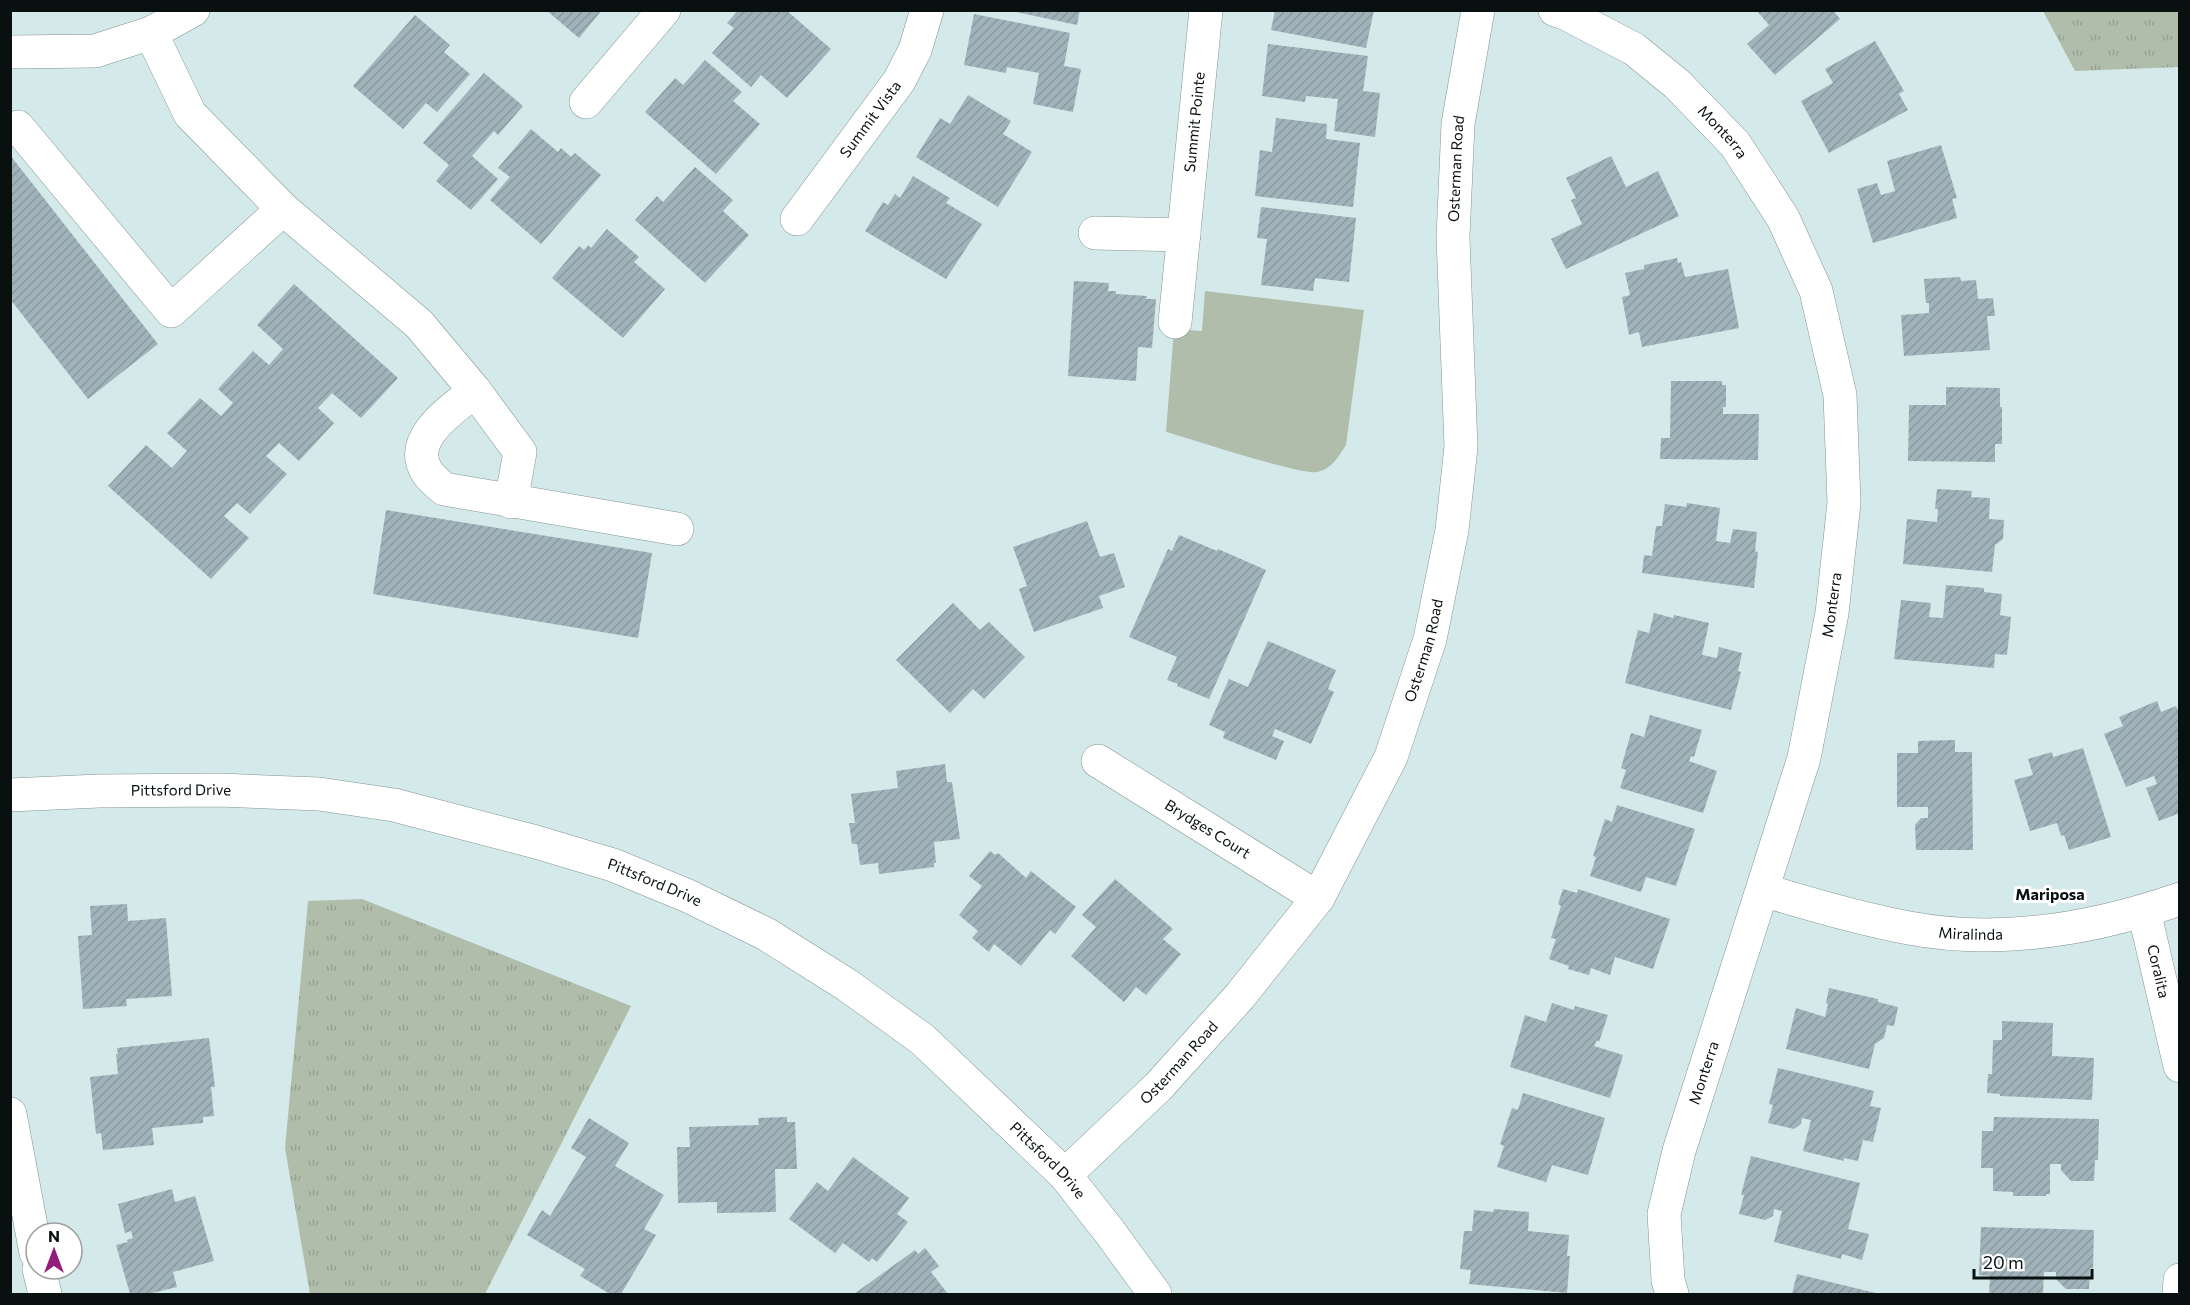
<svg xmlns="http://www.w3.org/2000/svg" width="2190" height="1305" viewBox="0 0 2190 1305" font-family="Commissioner,sans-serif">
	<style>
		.grass { fill: url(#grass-tufts) }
		.green { fill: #b0bdab }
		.building { fill: url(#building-hatch) }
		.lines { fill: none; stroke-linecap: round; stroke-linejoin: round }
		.street-casing { stroke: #829594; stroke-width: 34 }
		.secondary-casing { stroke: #829594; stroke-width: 34 }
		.street { stroke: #fff; stroke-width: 33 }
		.secondary { stroke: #fff; stroke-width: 33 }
		.labels { text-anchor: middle; stroke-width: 6; stroke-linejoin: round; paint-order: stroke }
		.street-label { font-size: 15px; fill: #091010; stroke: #fff }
		.neighbourhood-label { font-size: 16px; font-weight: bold; fill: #091010; stroke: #fff }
	</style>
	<defs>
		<pattern id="grass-tufts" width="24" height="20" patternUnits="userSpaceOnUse" patternTransform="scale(1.5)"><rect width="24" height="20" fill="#b0bdab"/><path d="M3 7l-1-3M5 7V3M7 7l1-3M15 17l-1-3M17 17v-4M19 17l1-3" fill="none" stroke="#96a192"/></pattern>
		<pattern id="building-hatch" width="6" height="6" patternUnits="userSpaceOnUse" patternTransform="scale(1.5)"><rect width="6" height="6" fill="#a1b3ba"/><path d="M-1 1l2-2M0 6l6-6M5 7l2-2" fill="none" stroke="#89999f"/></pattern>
	</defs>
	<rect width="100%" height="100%" fill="#d4e9e9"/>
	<path class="grass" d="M 2043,11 L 2179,11 L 2179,67 L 2075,71 Z
		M 362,899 L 631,1006 L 485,1294 L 310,1294 L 285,1148 L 308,901 Z"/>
	<path class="green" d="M 1205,291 L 1364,310 L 1346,445 C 1338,457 1332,469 1317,472 C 1303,476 1188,438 1166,432 L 1174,329 L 1202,331 Z"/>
	<path class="building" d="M 546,10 L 602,10 L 579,38 Z
		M 738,10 L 786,10 L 831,49 L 787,98 L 761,75 L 751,87 L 712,53 L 734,28 L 727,23 Z
		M 1006,10 L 1080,10 L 1077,25 Z
		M 1275,10 L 1374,10 L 1366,48 L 1271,30 Z
		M 1756,10 L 1833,10 L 1840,19 L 1775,75 L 1747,44 L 1769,25 Z
		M 974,14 L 1070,33 L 1064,66 L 1081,69 L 1073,112 L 1033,104 L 1039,73 L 1007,67 L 1006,73 L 964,65 Z
		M 415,15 L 450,45 L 444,52 L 470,74 L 437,112 L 426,103 L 403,129 L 353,86 Z
		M 1875,41 L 1904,91 L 1899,94 L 1908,110 L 1829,153 L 1801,101 L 1833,83 L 1825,69 Z
		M 1268,44 L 1368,56 L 1363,91 L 1380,93 L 1375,137 L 1334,131 L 1338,99 L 1306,96 L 1305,102 L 1262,96 Z
		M 705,60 L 742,92 L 733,101 L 760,124 L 716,174 L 645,112 L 675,78 L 683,85 Z
		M 484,73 L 523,106 L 498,135 L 494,131 L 472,156 L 498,179 L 471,210 L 436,181 L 449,165 L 423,143 Z
		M 968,95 L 1011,121 L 1003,134 L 1032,152 L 998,207 L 916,157 L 940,118 L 950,124 Z
		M 1276,118 L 1327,124 L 1326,139 L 1360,143 L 1353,207 L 1255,196 L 1260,150 L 1272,152 Z
		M 531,129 L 558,152 L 561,148 L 571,157 L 575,153 L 601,175 L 541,244 L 490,200 L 510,177 L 498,168 Z
		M 1941,145 L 1957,198 L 1952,199 L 1957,218 L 1873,243 L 1857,189 L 1877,183 L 1881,195 L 1895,191 L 1887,161 Z
		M 10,155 L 158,344 L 88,399 L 10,299 Z
		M 1611,156 L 1626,187 L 1658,171 L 1679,216 L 1566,269 L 1551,239 L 1582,224 L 1571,200 L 1576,198 L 1566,178 Z
		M 695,167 L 733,200 L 723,211 L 749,235 L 705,283 L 635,220 L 657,196 L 663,202 Z
		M 913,176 L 950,198 L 946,203 L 982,224 L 946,279 L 865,231 L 883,202 L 888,205 L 895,194 L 900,198 Z
		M 1261,207 L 1356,218 L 1349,282 L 1315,278 L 1313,291 L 1261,285 L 1267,239 L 1257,238 Z
		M 607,229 L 639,257 L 634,262 L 665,289 L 623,338 L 552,278 L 579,246 L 584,250 L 588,245 L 591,248 Z
		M 1677,258 L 1678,263 L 1681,262 L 1685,277 L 1728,269 L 1739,328 L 1642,347 L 1639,332 L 1629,335 L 1622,297 L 1630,295 L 1625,273 L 1644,269 L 1644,265 Z
		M 1960,277 L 1961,281 L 1976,280 L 1978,299 L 1993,298 L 1995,316 L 1987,316 L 1990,350 L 1904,356 L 1901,315 L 1929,313 L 1929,303 L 1926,303 L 1924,279 Z
		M 1074,281 L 1109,283 L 1108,291 L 1116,291 L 1116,294 L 1147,296 L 1146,299 L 1156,299 L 1152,348 L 1138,347 L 1136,381 L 1068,376 Z
		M 294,284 L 398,378 L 361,418 L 332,393 L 318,408 L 334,423 L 299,461 L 279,443 L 266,456 L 287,474 L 250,514 L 237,503 L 224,516 L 249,538 L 211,579 L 108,486 L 146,445 L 172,468 L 187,451 L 167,433 L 200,398 L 221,416 L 233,403 L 218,389 L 253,351 L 269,365 L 283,349 L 257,325 Z
		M 1671,381 L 1722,381 L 1722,385 L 1726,385 L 1726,407 L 1723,407 L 1723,414 L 1759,414 L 1758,460 L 1660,459 L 1661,438 L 1670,438 Z
		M 1946,387 L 2000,388 L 2000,407 L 2002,407 L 2002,444 L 1995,444 L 1995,462 L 1908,461 L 1909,405 L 1946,405 Z
		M 1937,489 L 1972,491 L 1971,497 L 1990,498 L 1989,519 L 2004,520 L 2003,539 L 1995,545 L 1992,572 L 1903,564 L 1907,519 L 1937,522 L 1938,509 L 1935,509 Z
		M 1687,503 L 1720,508 L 1716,541 L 1730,543 L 1733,529 L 1757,532 L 1755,551 L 1758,552 L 1754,588 L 1642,573 L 1644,555 L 1652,556 L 1656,526 L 1662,526 L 1665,504 L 1686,507 Z
		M 386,510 L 652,553 L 638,638 L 373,594 Z
		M 1087,521 L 1100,557 L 1114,553 L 1125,587 L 1099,596 L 1103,608 L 1034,632 L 1019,589 L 1027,586 L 1013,547 Z
		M 1179,535 L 1217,551 L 1218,549 L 1266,570 L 1209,699 L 1177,686 L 1178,684 L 1167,680 L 1177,657 L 1129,637 L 1168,549 L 1172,551 Z
		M 1946,585 L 1984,588 L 1984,592 L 2002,594 L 2000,615 L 2011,617 L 2007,655 L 1995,654 L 1994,668 L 1894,659 L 1901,600 L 1931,603 L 1929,617 L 1943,618 Z
		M 953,603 L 980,630 L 989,622 L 1025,657 L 984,699 L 973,689 L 950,713 L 896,660 Z
		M 1654,613 L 1673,618 L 1674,615 L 1709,623 L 1702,655 L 1717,658 L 1719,647 L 1742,653 L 1738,671 L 1741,672 L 1731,710 L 1625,683 L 1638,630 L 1649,633 Z
		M 1268,641 L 1336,670 L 1328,689 L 1334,692 L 1311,744 L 1275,729 L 1272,736 L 1284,741 L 1276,760 L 1223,738 L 1225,732 L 1209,725 L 1229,679 L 1248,687 Z
		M 2157,701 L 2161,712 L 2176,706 L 2180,714 L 2180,813 L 2159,821 L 2146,788 L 2157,784 L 2154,776 L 2126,787 L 2104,734 L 2123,726 L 2119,717 Z
		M 1650,715 L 1702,730 L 1694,757 L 1691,756 L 1689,761 L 1717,771 L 1703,813 L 1620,788 L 1626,770 L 1621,768 L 1631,733 L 1644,737 Z
		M 1955,740 L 1955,752 L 1972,752 L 1973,850 L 1916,850 L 1915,825 L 1921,818 L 1928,818 L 1928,807 L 1897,807 L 1897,753 L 1918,753 L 1918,741 Z
		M 2083,748 L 2111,837 L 2069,850 L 2064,835 L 2061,836 L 2057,823 L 2030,831 L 2014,780 L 2033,775 L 2028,759 L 2052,752 L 2053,757 Z
		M 945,764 L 947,782 L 952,782 L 960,839 L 934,842 L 936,863 L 934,863 L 934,867 L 879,874 L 878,863 L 860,865 L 857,844 L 852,844 L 849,823 L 855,823 L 851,794 L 898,788 L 896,771 Z
		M 1617,805 L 1695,829 L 1676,886 L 1646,877 L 1641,892 L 1590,876 L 1596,857 L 1593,856 L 1605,819 L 1612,822 Z
		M 990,851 L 995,855 L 998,853 L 1026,878 L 1031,871 L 1076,907 L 1055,934 L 1050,930 L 1021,966 L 994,944 L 989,952 L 972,938 L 978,931 L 959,915 L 982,886 L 969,876 Z
		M 1115,879 L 1173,929 L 1163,939 L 1181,954 L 1146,995 L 1136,987 L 1124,1002 L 1071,956 L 1096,927 L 1082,915 Z
		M 1563,889 L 1577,893 L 1578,889 L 1670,919 L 1653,969 L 1615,957 L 1610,975 L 1591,968 L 1589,975 L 1568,969 L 1569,966 L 1549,959 L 1556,939 L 1551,938 L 1561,906 L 1558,904 Z
		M 127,904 L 128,921 L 166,918 L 172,996 L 126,999 L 127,1006 L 83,1009 L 78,936 L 92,935 L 90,906 Z
		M 1829,988 L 1878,999 L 1878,1002 L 1898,1007 L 1894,1026 L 1887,1025 L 1884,1038 L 1875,1044 L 1869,1069 L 1786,1049 L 1796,1008 L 1825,1017 L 1828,1004 L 1826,1003 Z
		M 1552,1003 L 1574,1010 L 1575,1006 L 1608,1015 L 1599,1042 L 1597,1040 L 1594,1046 L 1623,1055 L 1610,1098 L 1510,1067 L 1525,1015 L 1546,1022 Z
		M 2002,1021 L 2053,1023 L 2052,1056 L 2094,1058 L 2092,1100 L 2000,1096 L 2000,1094 L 1987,1093 L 1988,1074 L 1992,1074 L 1993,1040 L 2002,1040 Z
		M 209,1038 L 215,1087 L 211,1087 L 214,1116 L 203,1117 L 203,1123 L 152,1128 L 154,1145 L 103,1150 L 101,1133 L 96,1134 L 90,1077 L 118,1074 L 116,1054 L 118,1054 L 117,1048 Z
		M 1778,1068 L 1874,1091 L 1870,1106 L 1881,1108 L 1873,1142 L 1863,1140 L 1858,1161 L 1844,1158 L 1844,1161 L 1803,1151 L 1811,1120 L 1802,1118 L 1801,1124 L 1794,1129 L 1768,1123 L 1773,1105 L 1769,1104 Z
		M 1523,1093 L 1605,1118 L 1588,1175 L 1552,1165 L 1546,1182 L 1497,1167 L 1504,1146 L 1500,1144 L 1512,1108 L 1518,1110 Z
		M 787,1117 L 787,1122 L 795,1122 L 797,1169 L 775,1169 L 776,1212 L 717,1213 L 717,1202 L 678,1203 L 677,1147 L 690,1147 L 689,1127 L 759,1125 L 758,1118 Z
		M 1994,1117 L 2099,1119 L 2098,1160 L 2095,1160 L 2094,1181 L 2071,1181 L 2061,1170 L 2061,1164 L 2050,1164 L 2050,1194 L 2046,1194 L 2046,1196 L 2013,1196 L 2013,1192 L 1993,1191 L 1993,1168 L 1981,1168 L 1982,1131 L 1993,1131 Z
		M 589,1118 L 629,1143 L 615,1166 L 664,1195 L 644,1229 L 656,1235 L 621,1294 L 610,1294 L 580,1276 L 585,1269 L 527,1235 L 542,1210 L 550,1216 L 586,1157 L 571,1148 Z
		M 1751,1156 L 1860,1183 L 1848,1229 L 1869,1234 L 1862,1260 L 1842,1254 L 1841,1259 L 1774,1242 L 1782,1211 L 1774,1209 L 1773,1216 L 1765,1220 L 1739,1214 L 1744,1195 L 1741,1195 Z
		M 853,1157 L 909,1198 L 897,1214 L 908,1222 L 877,1262 L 872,1258 L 869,1262 L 843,1243 L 835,1253 L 789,1219 L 817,1182 L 828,1191 Z
		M 172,1189 L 175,1202 L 195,1196 L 214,1261 L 173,1272 L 177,1287 L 148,1294 L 130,1294 L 116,1245 L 128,1242 L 127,1240 L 133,1238 L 131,1231 L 125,1233 L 118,1204 Z
		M 1494,1209 L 1529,1212 L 1528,1231 L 1569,1235 L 1567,1256 L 1570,1256 L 1567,1293 L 1469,1284 L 1471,1270 L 1460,1269 L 1464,1231 L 1472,1231 L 1474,1210 L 1493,1212 Z
		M 1981,1227 L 2094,1230 L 2093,1269 L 2090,1268 L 2089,1289 L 2066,1289 L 2056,1279 L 2056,1272 L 2044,1272 L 2043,1294 L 1989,1294 L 1990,1276 L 1979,1275 Z
		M 925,1248 L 939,1266 L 931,1272 L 948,1294 L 854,1294 L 915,1250 L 918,1254 Z
		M 1797,1274 L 1880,1294 L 1792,1294 Z"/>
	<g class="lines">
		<g class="street-casing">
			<g id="street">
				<path id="s1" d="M 1555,10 L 1565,13 L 1634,49 L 1677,84 L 1735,144 L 1783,218 L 1816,291 L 1840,395 L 1844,503 L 1832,613 L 1804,758 L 1679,1151 L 1664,1214 L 1668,1280 L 1672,1294"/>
				<path d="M 151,33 L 190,114 L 283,209 L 419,324 L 475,391 L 520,452 L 511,502"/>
				<path d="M 10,52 L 95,51 L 151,33 L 193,10"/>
				<path d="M 586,102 L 664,10"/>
				<path d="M 18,127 L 171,311 L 283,209"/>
				<path id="s2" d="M 797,219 L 899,81 L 915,50 L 927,10"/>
				<path d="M 1095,233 L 1184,235"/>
				<path id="s3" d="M 1175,322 L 1206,10"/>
				<path d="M 475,391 C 453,409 406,438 427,472 C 431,478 438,484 444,489 L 677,529"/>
				<path id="s4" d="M 1098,761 L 1318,898"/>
				<path id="s5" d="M 1763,890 C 1812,905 1860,919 1909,928 C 2000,945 2093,929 2180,899"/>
				<path id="s6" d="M 2144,911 L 2180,1066"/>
				<path d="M 10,1114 L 36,1253"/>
				<path d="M 39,1269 L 45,1294"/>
				<path d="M 2179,1294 L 2180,1280"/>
			</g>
		</g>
		<g class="secondary-casing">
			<g id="secondary">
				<path id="s7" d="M 10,795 L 99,791 L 219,790 L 319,794 L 394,805 L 536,842 L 613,865 L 688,896 L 766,934 L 847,985 L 922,1039 L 1065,1175 L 1109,1231 L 1155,1294"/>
				<path id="s8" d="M 1065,1175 L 1158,1087 L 1240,996 L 1318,898 L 1391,757 L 1430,639 L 1452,530 L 1461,447 L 1453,237 L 1458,124 L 1478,10"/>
			</g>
		</g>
		<use href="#street" class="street"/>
		<use href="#secondary" class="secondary"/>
	</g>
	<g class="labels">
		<g class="street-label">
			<text dy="5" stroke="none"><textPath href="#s2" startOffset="124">Summit Vista</textPath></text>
			<text dy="5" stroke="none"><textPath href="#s3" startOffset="201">Summit Pointe</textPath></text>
			<text dy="5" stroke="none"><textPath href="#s1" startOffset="210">Monterra</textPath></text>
			<text dy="5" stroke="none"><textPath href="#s8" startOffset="1132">Osterman Road</textPath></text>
			<text transform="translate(1832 605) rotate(-82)" y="5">Monterra</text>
			<text dy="5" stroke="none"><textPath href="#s8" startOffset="646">Osterman Road</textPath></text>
			<text dy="5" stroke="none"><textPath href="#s7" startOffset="171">Pittsford Drive</textPath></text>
			<text dy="5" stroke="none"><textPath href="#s4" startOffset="129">Brydges Court</textPath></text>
			<text dy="5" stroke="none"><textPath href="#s7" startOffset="657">Pittsford Drive</textPath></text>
			<text dy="5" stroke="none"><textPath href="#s5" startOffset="213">Miralinda</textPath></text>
			<text dy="5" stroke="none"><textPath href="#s6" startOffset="62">Coralita</textPath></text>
			<text dy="5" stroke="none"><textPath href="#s8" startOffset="160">Osterman Road</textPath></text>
			<text transform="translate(1704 1073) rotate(-72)" y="5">Monterra</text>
			<text dy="5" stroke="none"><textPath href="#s7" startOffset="1143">Pittsford Drive</textPath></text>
		</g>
		<g class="neighbourhood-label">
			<text x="2050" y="900">Mariposa</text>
		</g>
	</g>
	<rect width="2190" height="1305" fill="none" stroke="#091010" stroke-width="24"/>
	<g transform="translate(54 1251)"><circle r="28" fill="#ffffff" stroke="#9d9f9f" stroke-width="1.5"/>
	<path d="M0-4.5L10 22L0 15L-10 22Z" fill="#921d7b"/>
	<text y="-9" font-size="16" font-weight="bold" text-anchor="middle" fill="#091010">N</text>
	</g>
	<path d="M1974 1269v9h118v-9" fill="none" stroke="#091010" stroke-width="3"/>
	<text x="1983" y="1269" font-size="18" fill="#091010" stroke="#ffffff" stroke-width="4.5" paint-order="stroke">20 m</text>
</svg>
